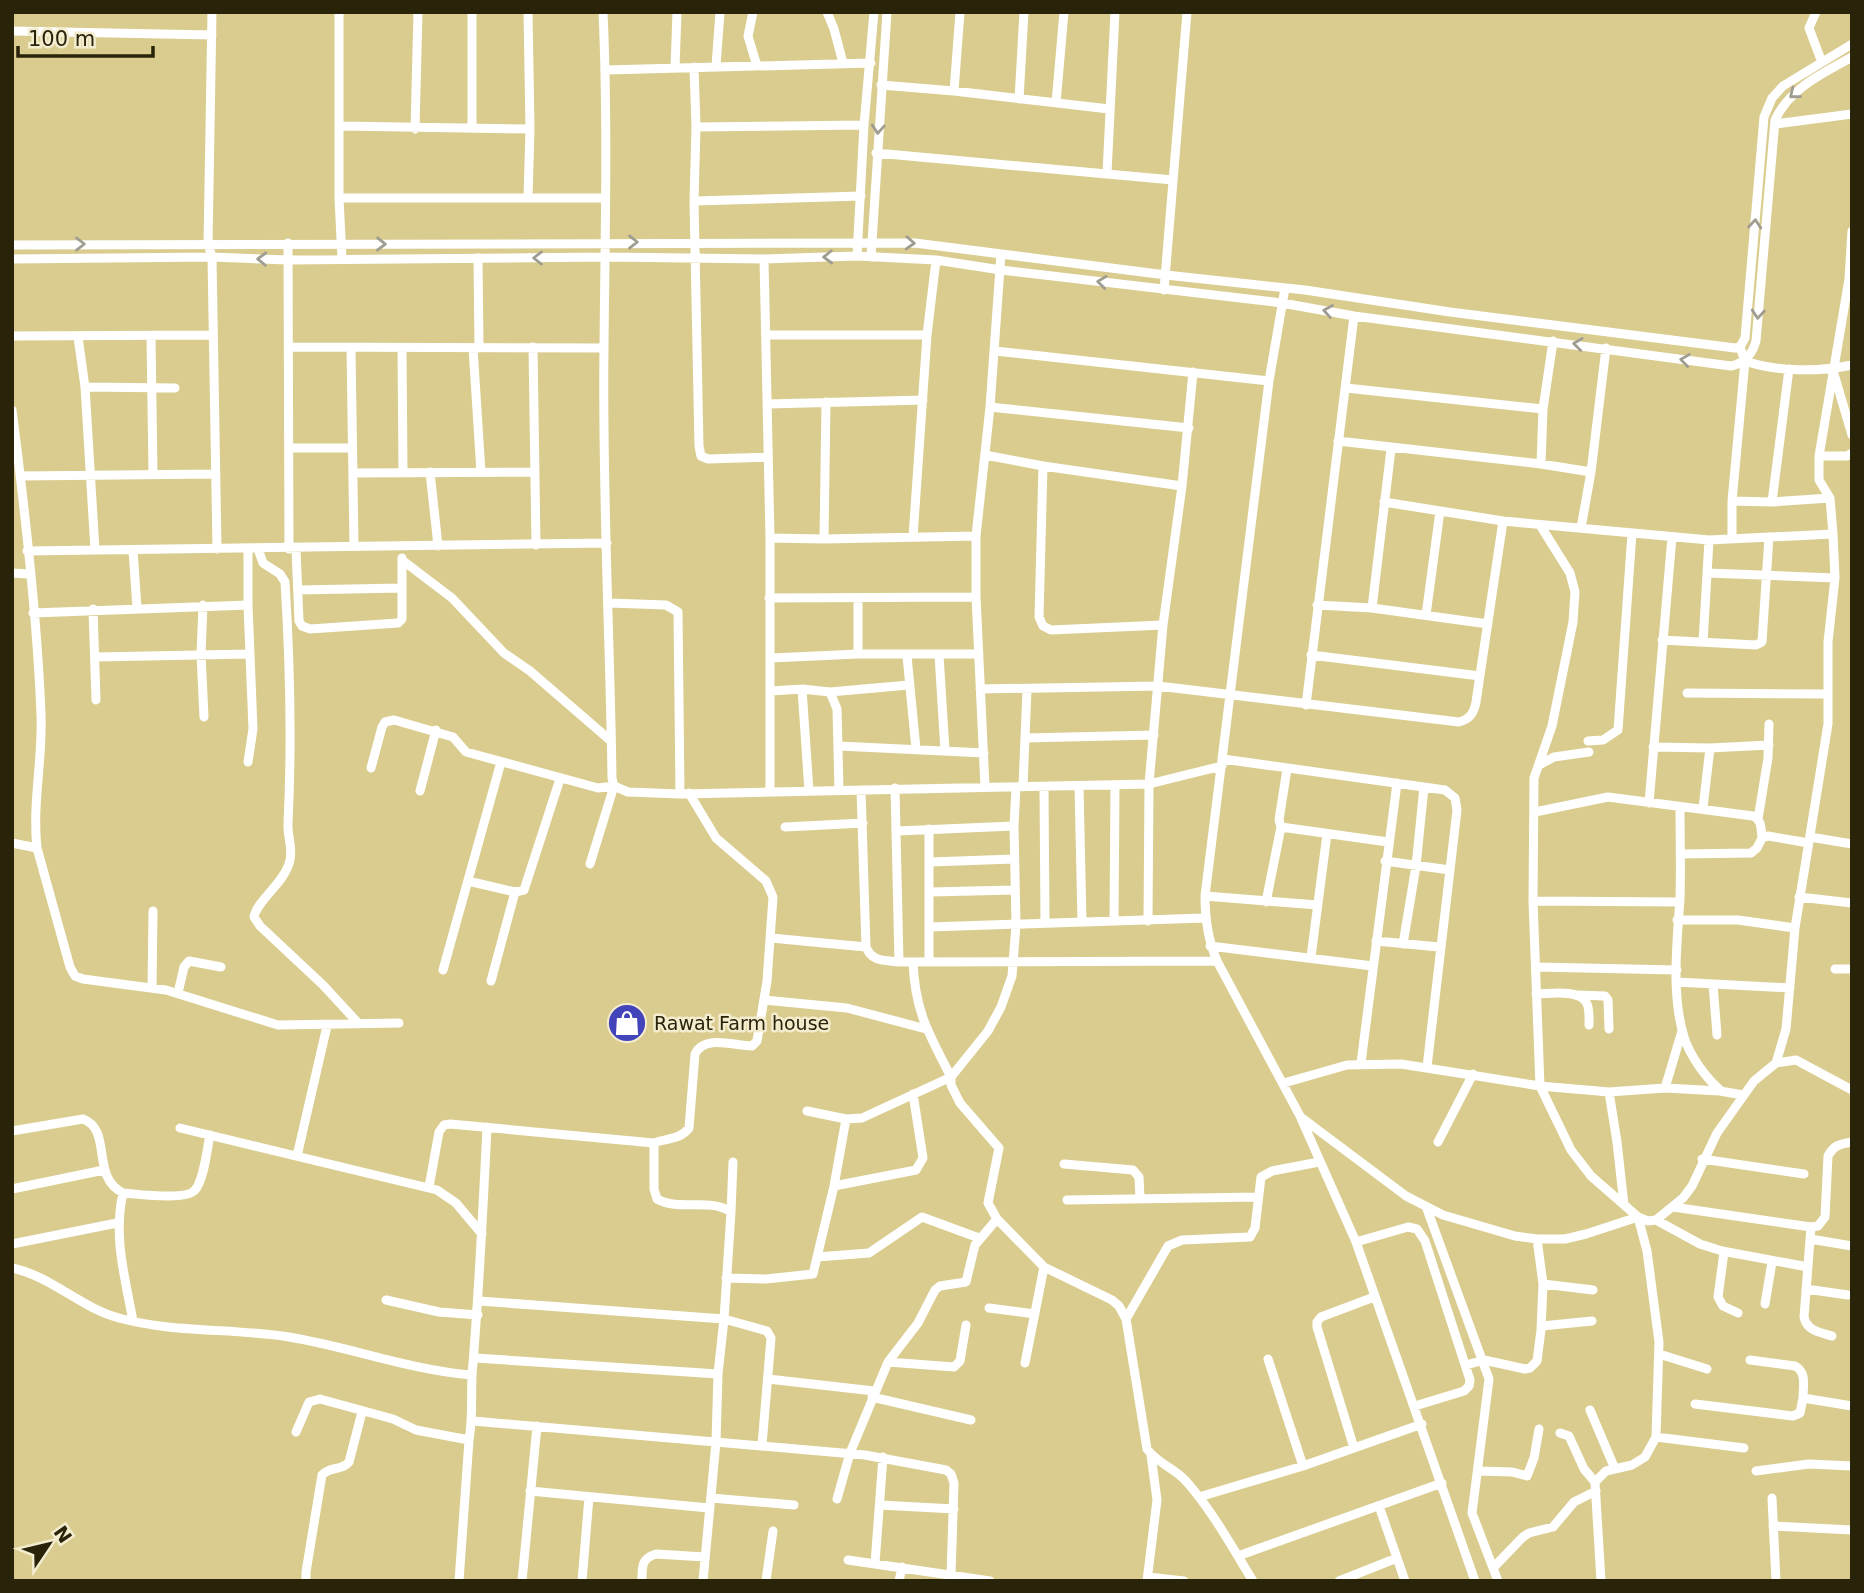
<svg xmlns="http://www.w3.org/2000/svg" width="1864" height="1593" viewBox="0 0 1864 1593" font-family="'DejaVu Sans',sans-serif">
	<style>
		.lines { fill: none; stroke-linecap: round; stroke-linejoin: round }
		.minor { stroke: #fff; stroke-width: 9 }
		.oneway { stroke: #9f9c91 }
		.labels { text-anchor: middle; stroke-width: 5; stroke-linejoin: round; paint-order: stroke }
		.poi-label { font-size: 19px; fill: #29230a; stroke: #f3ecce; text-anchor: start }
	</style>
	<rect width="100%" height="100%" fill="#dacc8e"/>
	<g class="lines">
		<path class="minor" d="M 212,12 L 208,244 L 212,257 L 217,549
			M 339,12 L 339,198 L 342,258
			M 603,12 C 608,124 605,236 604,347 C 602,491 610,635 612,778 L 614,786 L 628,792 L 680,794 L 1149,784 L 1222,766
			M 753,12 L 748,36 L 757,66
			M 827,12 L 834,29 L 843,63
			M 1816,12 L 1809,28 L 1821,60
			M 12,31 L 212,35
			M 716,66 L 720,12
			M 694,67 L 696,127 L 694,201 L 699,446 L 701,456 L 708,459 L 768,457
			M 675,68 L 677,12
			M 606,70 L 871,63
			M 881,85 L 954,91 L 1109,109
			M 954,91 L 960,12
			M 1019,99 L 1024,12
			M 1056,103 L 1064,12
			M 1775,124 L 1852,114
			M 340,126 L 530,129
			M 696,127 L 864,125
			M 472,128 L 472,12
			M 415,129 L 418,12
			M 876,153 L 1173,180
			M 1107,173 L 1115,12
			M 339,198 L 605,198
			M 528,198 L 530,129 L 528,12
			M 694,201 L 861,196
			M 288,243 L 289,549
			M 12,245 L 915,243 L 1166,275 L 1305,290 L 1450,312 L 1735,348 L 1740,347 L 1745,338 L 1764,117 L 1772,98 L 1783,86 L 1852,44
			M 857,256 L 864,125 L 874,12
			M 871,257 L 887,12
			M 478,258 L 479,348
			M 12,259 L 212,257 L 288,260 L 607,257 L 764,259 L 857,256 L 936,260 L 1001,270 L 1282,303 L 1354,316 L 1731,366 C 1745,363 1752,355 1756,341 L 1775,120 C 1790,88 1822,74 1852,57
			M 764,259 L 770,538 L 770,791
			M 1285,288 L 1269,381 L 1205,896 C 1205,919 1208,940 1217,961 L 1300,1116 L 1356,1242 L 1475,1581
			M 1164,290 L 1187,12
			M 766,335 L 927,335
			M 12,336 L 213,335
			M 151,336 L 153,474
			M 78,337 L 85,387 L 95,550
			M 289,347 L 604,348
			M 533,347 L 536,545
			M 402,348 L 403,472
			M 473,348 L 481,472
			M 351,349 L 354,546
			M 995,351 L 1269,381
			M 1745,361 C 1777,372 1819,372 1852,365
			M 1834,374 L 1852,435
			M 85,387 L 175,388
			M 1346,388 L 1543,409
			M 768,404 L 923,400
			M 990,407 L 1189,428
			M 12,410 C 25,510 37,613 41,714 C 43,759 32,803 37,848 L 70,967 L 75,976 L 83,979 L 166,990 L 278,1025 L 399,1023
			M 1338,441 L 1541,464 L 1591,472
			M 289,448 L 352,448
			M 985,455 L 1043,466 L 1182,486
			M 1819,456 L 1847,456 L 1852,453
			M 1541,464 L 1543,409 L 1553,341
			M 1043,466 L 1039,617 L 1043,626 L 1051,630 L 1163,625
			M 430,472 L 438,546
			M 353,473 L 535,472
			M 20,476 L 216,474
			M 1732,501 L 1772,502 L 1830,498
			M 1384,502 L 1503,521 L 1709,540 L 1833,534 L 1830,498 L 1819,480 L 1819,456 L 1849,279 L 1852,231
			M 1772,502 L 1789,369
			M 1540,525 L 1570,573 L 1575,592 L 1573,622 L 1552,726 L 1534,778 L 1533,901 L 1540,1086 L 1571,1150 L 1591,1176 L 1638,1217 L 1648,1221 L 1656,1220 L 1683,1198 L 1692,1186 L 1717,1133 L 1754,1081 L 1776,1063 L 1796,1060 L 1852,1090
			M 1581,528 L 1591,472 L 1606,348
			M 913,537 L 927,335 L 936,260
			M 770,538 L 824,539 L 976,536
			M 1732,538 L 1732,501 L 1745,361 L 1740,347
			M 824,539 L 826,402
			M 258,549 L 263,563 L 280,574 L 285,582 C 290,662 292,742 288,823 C 287,835 293,848 290,860 C 285,883 257,900 254,917 L 260,926 L 323,985 L 359,1024
			M 296,549 L 299,621 L 302,626 L 310,629 L 398,623 L 402,619 L 402,558
			M 133,550 L 137,608
			M 27,551 L 607,543
			M 402,560 L 452,598 L 504,653 L 530,671 L 611,741
			M 12,573 L 29,574
			M 1707,573 L 1835,578
			M 298,590 L 402,588
			M 769,598 L 976,597
			M 609,603 L 666,605 L 678,612 L 680,794
			M 203,605 L 201,654 L 204,717
			M 1317,605 L 1372,608 L 1488,624
			M 1372,608 L 1391,449
			M 93,609 L 96,700
			M 33,613 L 248,605
			M 1426,615 L 1440,511
			M 1662,640 L 1756,645 L 1762,642 L 1769,537
			M 1703,642 L 1709,540
			M 858,654 L 858,598
			M 939,655 L 945,751
			M 1311,655 L 1480,676
			M 907,656 L 916,749
			M 95,657 L 250,654
			M 771,658 L 858,654 L 979,654
			M 802,689 L 809,791
			M 980,689 L 1158,686 L 1459,722 C 1470,719 1474,713 1476,702 L 1503,521
			M 771,691 L 802,689 L 830,692 L 837,709 L 839,790
			M 830,692 L 909,685
			M 1687,693 L 1827,694
			M 1306,705 L 1354,316
			M 1025,738 L 1154,735
			M 1588,741 L 1603,740 L 1618,730 L 1632,533
			M 839,746 L 984,753
			M 1653,747 L 1710,748 L 1769,745
			M 1223,759 L 1445,790 L 1455,798 L 1457,810 L 1427,1067
			M 248,762 L 253,729 L 248,605 L 248,549
			M 1539,765 L 1554,757 L 1589,752
			M 371,768 L 382,727 L 385,722 L 394,720 L 453,737 L 466,752 L 598,788 L 614,786 L 590,864
			M 1287,769 L 1279,820 L 1281,827 L 1388,842
			M 1079,786 L 1082,922
			M 985,787 L 976,597 L 976,536 L 990,407 L 1001,254
			M 1016,787 L 1014,826 L 1016,925 L 1012,976 L 1001,1007 L 988,1031 L 951,1077 L 951,1085 L 960,1103 L 999,1148 L 988,1203 L 997,1219 L 1044,1267 L 1112,1300 L 1119,1306 L 1126,1319 L 1147,1449 C 1157,1463 1174,1468 1185,1480 C 1212,1510 1232,1547 1253,1581
			M 1023,787 L 1027,689
			M 1044,787 L 1045,923
			M 895,788 L 899,962
			M 861,790 L 866,947 C 872,962 884,960 899,962 L 1217,961
			M 420,791 L 436,730
			M 1649,803 L 1672,537
			M 1680,807 C 1680,837 1681,868 1680,898 C 1677,943 1671,994 1684,1037 C 1690,1056 1706,1078 1720,1090
			M 1703,808 L 1710,748
			M 1535,812 L 1608,797 L 1753,816 C 1762,820 1761,829 1762,838
			M 1758,819 L 1768,758 L 1769,724
			M 785,827 L 863,823
			M 897,831 L 1014,826
			M 1810,837 L 1852,844
			M 12,843 L 37,848
			M 1680,854 L 1751,853 L 1757,848 L 1762,838 L 1768,836 L 1809,843
			M 1385,861 L 1450,870
			M 930,862 L 1014,859
			M 468,881 L 515,892 L 524,890 L 560,779
			M 930,892 L 1015,890
			M 1205,896 L 1317,905
			M 1799,897 L 1852,903
			M 1533,901 L 1680,902
			M 1266,902 L 1281,827
			M 1677,920 L 1738,920 L 1795,928
			M 1114,921 L 1115,785
			M 1148,921 L 1149,784 L 1163,625 L 1182,486 L 1193,372
			M 930,927 L 1205,918
			M 771,938 L 866,947
			M 1376,941 L 1439,947
			M 1403,944 L 1416,866 L 1424,787
			M 1210,946 L 1373,966
			M 1311,957 L 1327,834
			M 929,962 L 929,829
			M 1536,967 L 1677,970
			M 1835,969 L 1852,969
			M 443,970 L 501,762
			M 491,981 L 515,892
			M 1676,982 L 1790,988
			M 1713,984 L 1717,1035
			M 152,988 L 153,911
			M 178,993 L 184,967 L 189,961 L 221,967
			M 1536,994 C 1549,994 1578,989 1586,1002 C 1590,1008 1589,1018 1589,1025
			M 1578,995 L 1605,996 L 1608,1000 L 1609,1029
			M 764,1000 L 847,1008 L 926,1029
			M 1361,1063 L 1397,783
			M 1776,1063 L 1786,1029 L 1795,928 L 1828,724 L 1828,642 L 1835,578 L 1833,534
			M 1284,1083 L 1347,1065 L 1401,1064 L 1540,1086 L 1609,1092 L 1665,1088 L 1720,1091 L 1743,1095
			M 1665,1088 L 1682,1031
			M 1609,1092 L 1617,1142 L 1624,1205
			M 807,1111 L 846,1119 L 862,1118 L 951,1077 C 929,1034 915,1012 913,962
			M 1302,1118 L 1406,1196 L 1443,1215 L 1515,1236 L 1537,1239 L 1565,1239 L 1586,1234 L 1638,1217 L 1647,1251 L 1659,1342 L 1656,1437 L 1645,1457 L 1632,1465 L 1606,1471 L 1595,1482 L 1601,1581
			M 180,1128 L 437,1190 L 456,1203 L 482,1234
			M 12,1131 L 83,1119 C 113,1130 90,1177 123,1193 C 138,1194 186,1201 195,1190 C 204,1180 207,1149 210,1135
			M 1438,1142 L 1473,1074
			M 654,1143 L 654,1189 L 657,1199 C 680,1212 708,1197 731,1212 L 724,1319 L 718,1374 L 716,1442 L 703,1581
			M 297,1156 L 327,1026
			M 1702,1159 L 1804,1174
			M 1064,1164 L 1133,1170 L 1139,1177 L 1140,1199
			M 834,1186 L 916,1170 L 923,1158 L 913,1094
			M 429,1187 L 439,1132 L 444,1125 L 450,1124 L 654,1143 C 667,1138 680,1140 689,1128 L 695,1054 C 705,1034 734,1046 752,1046 L 757,1041 L 767,981 L 773,897 L 766,881 L 716,838 L 689,793
			M 12,1189 L 104,1170
			M 123,1193 C 113,1237 125,1277 133,1321
			M 1067,1200 L 1258,1197
			M 1673,1207 L 1811,1227
			M 1427,1209 L 1489,1379 L 1472,1513 L 1498,1581
			M 731,1212 L 733,1162
			M 1656,1220 L 1700,1244 L 1722,1251 L 1808,1267
			M 1810,1239 L 1852,1246
			M 1356,1242 L 1408,1227 L 1417,1229 L 1425,1241 L 1470,1380 L 1469,1386 L 1464,1391 L 1415,1406
			M 12,1244 L 117,1223
			M 1724,1252 L 1718,1297 L 1723,1306 L 1738,1313
			M 817,1257 L 869,1253 L 922,1217 L 979,1238
			M 12,1268 C 51,1276 81,1308 119,1318 C 173,1333 233,1328 289,1337 C 350,1347 410,1370 472,1375
			M 726,1278 L 766,1279 L 813,1274 L 834,1186 L 846,1119
			M 1543,1284 L 1593,1290
			M 1806,1289 L 1848,1295
			M 386,1300 L 439,1312 L 478,1315
			M 479,1301 L 724,1319 L 767,1331 L 771,1338 L 762,1445
			M 1765,1304 L 1772,1262
			M 989,1308 L 1035,1314
			M 1126,1319 L 1168,1246 L 1182,1240 L 1250,1237 L 1255,1228 L 1261,1177 L 1272,1171 L 1319,1162
			M 1542,1326 L 1592,1321
			M 1832,1336 C 1819,1332 1807,1331 1804,1317 L 1811,1227 L 1818,1226 L 1825,1217 L 1828,1156 C 1834,1145 1840,1144 1852,1142
			M 1659,1354 L 1707,1369
			M 475,1358 L 718,1374
			M 1268,1359 L 1303,1466
			M 1750,1360 L 1795,1366 C 1807,1372 1803,1386 1803,1398 L 1852,1406
			M 888,1362 L 954,1367 L 960,1361 L 966,1325
			M 1025,1363 L 1044,1267
			M 1466,1365 L 1484,1360 L 1525,1369 L 1530,1368 L 1537,1361 L 1541,1330 L 1543,1284 L 1537,1239
			M 768,1379 L 874,1391
			M 872,1397 L 971,1420
			M 1695,1404 L 1793,1416 L 1800,1413 L 1803,1398
			M 1590,1410 L 1615,1469
			M 473,1421 L 865,1455 L 946,1470 L 951,1474 L 954,1483 L 951,1575
			M 296,1432 L 309,1402 L 320,1399 L 393,1419 L 416,1430 L 469,1440
			M 1560,1433 L 1569,1436 L 1584,1469 L 1595,1482
			M 1656,1437 L 1744,1448
			M 1354,1448 L 1317,1327 L 1317,1322 L 1321,1317 L 1374,1297
			M 1478,1471 L 1512,1472 L 1527,1476 L 1534,1458 L 1539,1429
			M 1756,1471 L 1809,1464 L 1852,1466
			M 530,1491 L 709,1508
			M 1199,1497 L 1303,1466 L 1422,1424
			M 711,1498 L 794,1505
			M 1772,1498 L 1776,1581
			M 837,1499 L 850,1453 L 888,1362 L 918,1323 L 935,1290 L 940,1286 L 966,1282 L 975,1245 L 997,1219
			M 880,1505 L 954,1509
			M 1379,1506 L 1405,1581
			M 1773,1526 L 1852,1530
			M 1238,1556 L 1442,1483
			M 848,1560 L 990,1581
			M 875,1563 L 883,1457
			M 1493,1568 L 1523,1537 L 1529,1533 L 1553,1527 L 1574,1502 L 1596,1491
			M 1148,1577 L 1184,1581
			M 306,1581 L 306,1572 L 322,1475 C 330,1466 342,1471 349,1462 L 362,1412
			M 459,1581 L 469,1440 C 473,1418 471,1397 472,1375 C 479,1293 483,1210 487,1127
			M 522,1581 L 537,1426
			M 582,1581 L 589,1497
			M 642,1581 C 642,1568 641,1558 656,1554 L 705,1557
			M 766,1581 L 773,1531
			M 899,1581 L 902,1567
			M 1147,1581 L 1157,1500 L 1151,1455
			M 1339,1581 L 1397,1558"/>
	</g>
	<defs><path id="oneway-chevron" d="M-2-3.5L2.5 0L-2 3.5" fill="none" stroke-width="1.6" stroke-linecap="round" stroke-linejoin="round" transform="scale(1.75)"/></defs>
	<g class="oneway">
		<use href="#oneway-chevron" transform="translate(1794 94) rotate(141)"/>
		<use href="#oneway-chevron" transform="translate(878 129) rotate(94)"/>
		<use href="#oneway-chevron" transform="translate(1755 224) rotate(-85)"/>
		<use href="#oneway-chevron" transform="translate(633 242)"/>
		<use href="#oneway-chevron" transform="translate(910 243) rotate(3)"/>
		<use href="#oneway-chevron" transform="translate(80 244)"/>
		<use href="#oneway-chevron" transform="translate(381 244) rotate(1)"/>
		<use href="#oneway-chevron" transform="translate(828 257) rotate(178)"/>
		<use href="#oneway-chevron" transform="translate(538 258) rotate(180)"/>
		<use href="#oneway-chevron" transform="translate(262 259) rotate(-178)"/>
		<use href="#oneway-chevron" transform="translate(1102 282) rotate(-173)"/>
		<use href="#oneway-chevron" transform="translate(1328 311) rotate(-170)"/>
		<use href="#oneway-chevron" transform="translate(1758 314) rotate(95)"/>
		<use href="#oneway-chevron" transform="translate(1578 344) rotate(-173)"/>
		<use href="#oneway-chevron" transform="translate(1685 360) rotate(-172)"/>
	</g>
	<defs>
		<g id="shop-disc" transform="scale(2.0125)"><circle r="9.5" fill="#4444ba" stroke="#f3ecce"/><path d="M-5-2.5h2.3a2.7 3.5 0 0 1 5.4 0H5L5.5 6h-11ZM-1.5-2.5h3a1.5 2.3 0 0 0-3 0Z" fill="#fff"/></g>
	</defs>
	<g fill-rule="evenodd">
		<use href="#shop-disc" x="627" y="1023"/>
	</g>
	<g class="labels">
		<g class="poi-label">
			<text x="654" y="1030">Rawat Farm house</text>
		</g>
	</g>
	<rect width="1864" height="1593" fill="none" stroke="#29230a" stroke-width="28"/>
	<g transform="translate(49 1544) rotate(55)" stroke="#f3ecce" stroke-width="5" paint-order="stroke">
	<path d="M0-5L12 26L0 18L-12 26Z" fill="#29230a"/>
	<text y="-10" font-size="19" font-weight="bold" text-anchor="middle" fill="#29230a">N</text>
	</g>
	<path d="M18 46v10h135v-10" fill="none" stroke="#29230a" stroke-width="3.5"/>
	<text x="28" y="46" font-size="21" fill="#29230a" stroke="#f3ecce" stroke-width="5" paint-order="stroke">100 m</text>
</svg>
